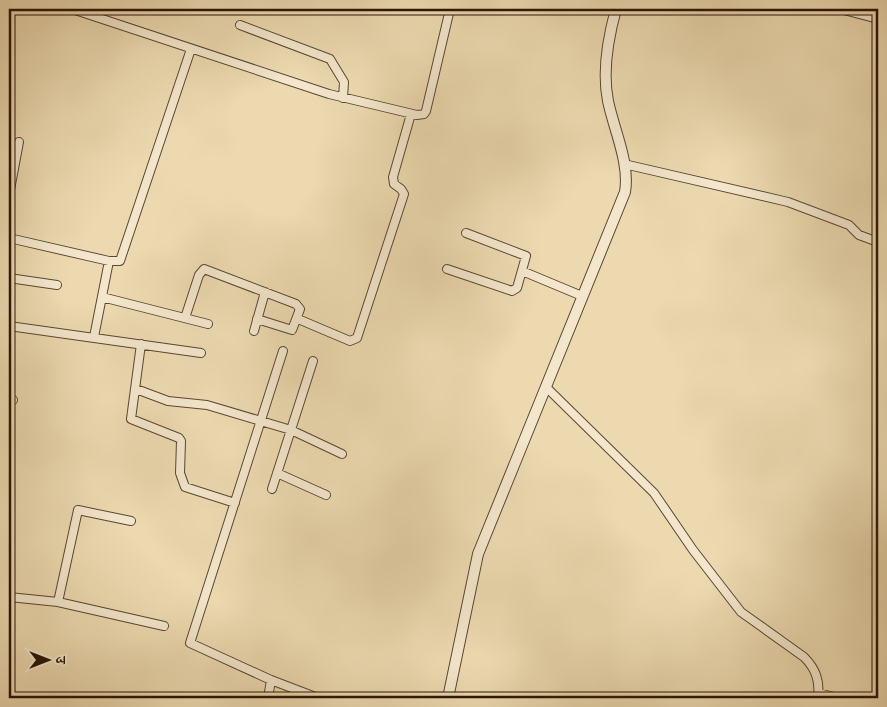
<svg xmlns="http://www.w3.org/2000/svg" width="887" height="707" viewBox="0 0 887 707" font-family="'Libre Bodoni','Noto Serif Devanagari',serif">
	<style>
		.lines { fill: none; stroke-linecap: round; stroke-linejoin: round }
		.minor-casing { stroke: #5a472f; stroke-width: 10 }
		.tertiary-casing { stroke: #5a472f; stroke-width: 12 }
		.minor { stroke: #f3e6cc; stroke-width: 8 }
		.tertiary { stroke: #f3e6cc; stroke-width: 10 }
	</style>
	<rect width="100%" height="100%" fill="#ecd9b0"/>
	<filter id="stains"><feTurbulence type="fractalNoise" baseFrequency=".004" numOctaves="4"/><feColorMatrix values="0 0 0 0 .2 0 0 0 0 .09 0 0 0 0 .02 0 0 0 .5 -.17"/></filter>
	<radialGradient id="worn" r=".72"><stop offset=".6" stop-color="#630" stop-opacity="0"/><stop offset="1" stop-color="#630" stop-opacity=".3"/></radialGradient>
	<g class="lines">
		<g class="minor-casing">
			<path id="minor" d="M 72,9 L 329,94 L 417,115 L 424,114 L 426,111 L 450,9
				M 840,9 L 878,19
				M 240,25 L 330,59 L 344,82 L 343,98
				M 624,164 L 788,202 L 849,225 L 859,235 L 878,242
				M 9,195 L 19,142
				M 9,238 L 109,261 L 120,261 L 191,49
				M 447,269 L 512,291 L 517,288 L 526,256 L 466,233
				M 522,271 L 582,296
				M 9,278 L 57,285
				M 102,297 L 208,324
				M 185,318 L 199,275 L 204,269 L 296,304 L 300,309 L 292,330 L 257,319
				M 298,319 L 350,341 L 357,338 L 404,194 L 401,189 L 394,184 L 393,177 L 411,114
				M 9,326 L 201,353
				M 254,331 L 265,292
				M 94,337 L 109,261
				M 141,344 L 131,419 L 179,438 L 181,441 L 180,473 L 185,487 L 235,503
				M 283,351 L 190,643 L 271,680 L 318,698
				M 546,387 L 654,493 L 693,550 L 741,612 L 804,657 C 816,669 820,681 818,698
				M 136,389 L 168,401 L 207,405 L 291,430 L 342,454
				M 9,400 L 13,400
				M 277,473 L 326,495
				M 272,489 L 313,361
				M 9,597 L 58,602 L 164,626
				M 58,602 L 78,510 L 131,521
				M 818,693 L 838,698
				M 268,698 L 271,680"/>
		</g>
		<g class="tertiary-casing">
			<path id="tertiary" d="M 448,698 L 478,554 L 625,192 C 630,163 614,130 608,101 C 602,71 608,38 616,9"/>
		</g>
		<use href="#minor" class="minor"/>
		<use href="#tertiary" class="tertiary"/>
	</g>
	<rect width="887" height="707" fill="none" stroke="#ecd9b0" stroke-width="30"/>
	<rect x="10" y="10" width="867" height="687" fill="none" stroke="#291604" stroke-width="2.5"/>
	<rect x="15" y="15" width="857" height="677" fill="none" stroke="#291604"/>
	<g transform="translate(48 660) rotate(90)" stroke="#f3e6cc" stroke-width="4" paint-order="stroke">
	<path d="M0-4L9 19L0 12L-9 19Z" fill="#291604"/>
	<text y="-8" font-size="14" font-weight="bold" text-anchor="middle" fill="#291604">उ</text>
	</g>
	<rect width="100%" height="100%" filter="url(#stains)"/>
	<rect width="100%" height="100%" fill="url(#worn)"/>
</svg>
